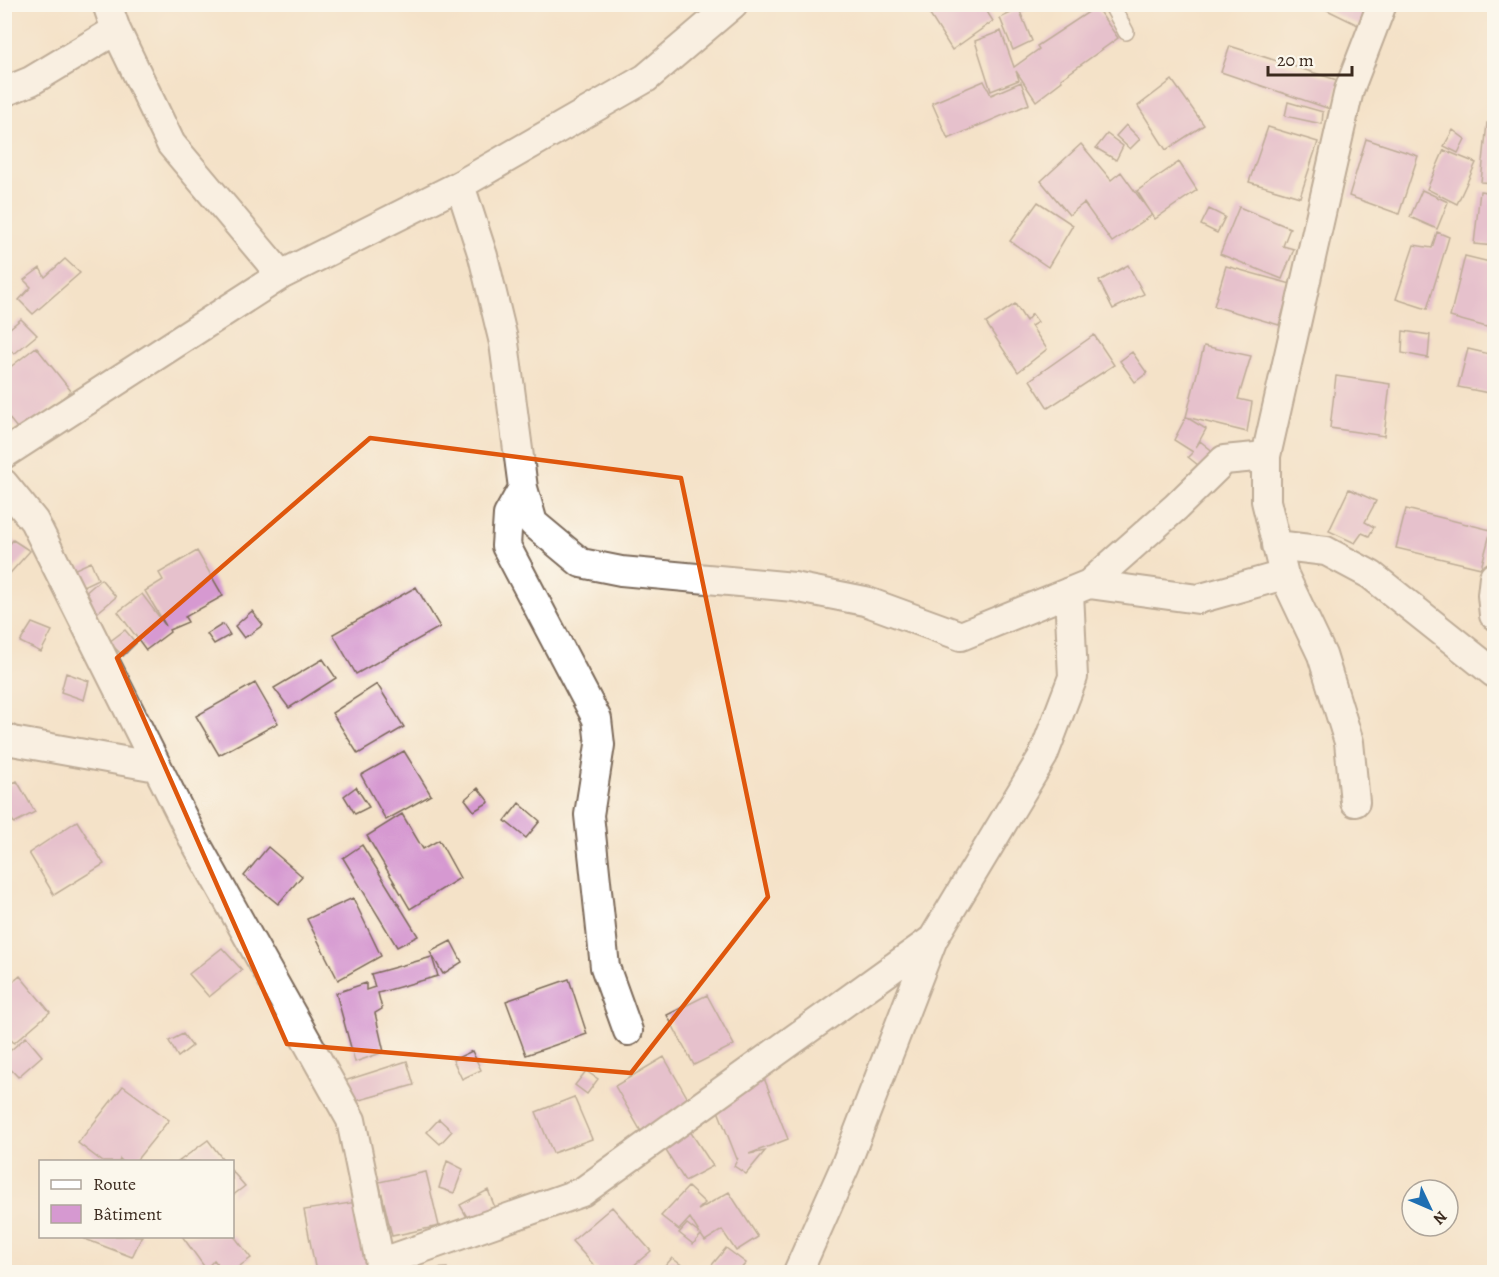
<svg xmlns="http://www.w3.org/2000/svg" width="1499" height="1277" viewBox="0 0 1499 1277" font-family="Alegreya,serif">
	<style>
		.building { fill: #d699d1 }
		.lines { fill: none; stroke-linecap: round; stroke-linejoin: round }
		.lane-casing { stroke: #7c6a5a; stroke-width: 18 }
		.street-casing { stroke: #7c6a5a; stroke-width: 32 }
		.lane { stroke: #fff; stroke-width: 15 }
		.street { stroke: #fff; stroke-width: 28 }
		.marked { fill: none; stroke: #df570d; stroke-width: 4.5; stroke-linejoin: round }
	</style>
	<rect width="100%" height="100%" fill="#fbf7ec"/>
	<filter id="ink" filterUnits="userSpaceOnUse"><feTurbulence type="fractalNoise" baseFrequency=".0167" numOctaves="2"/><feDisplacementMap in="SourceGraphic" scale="12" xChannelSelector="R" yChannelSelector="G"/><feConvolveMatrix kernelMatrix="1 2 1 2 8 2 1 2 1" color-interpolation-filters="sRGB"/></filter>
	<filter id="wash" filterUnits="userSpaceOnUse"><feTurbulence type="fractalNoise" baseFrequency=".008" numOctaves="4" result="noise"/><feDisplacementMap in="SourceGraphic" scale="24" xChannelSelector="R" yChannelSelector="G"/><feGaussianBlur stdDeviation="1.35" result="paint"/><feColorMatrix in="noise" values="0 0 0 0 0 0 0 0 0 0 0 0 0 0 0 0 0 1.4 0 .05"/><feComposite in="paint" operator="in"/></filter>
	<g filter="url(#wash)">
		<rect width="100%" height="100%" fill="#f4e2c8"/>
		<g id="blocks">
			<path class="building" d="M 923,4 L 982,4 L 993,21 L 952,50 Z
				M 1018,4 L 1033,4 L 1023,12 Z
				M 1323,4 L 1375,4 L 1364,28 L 1321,7 Z
				M 1096,7 L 1118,38 L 1061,79 L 1062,81 L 1036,101 L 1016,71 L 1019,80 L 991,91 L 975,41 L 1001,31 L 1014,67 L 1039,49 L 1037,46 Z
				M 1019,9 L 1032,41 L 1013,50 L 1000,18 Z
				M 1230,46 L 1340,81 L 1330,109 L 1221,72 Z
				M 1493,57 L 1494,57 L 1494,116 L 1491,116 Z
				M 1172,80 L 1204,125 L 1166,150 L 1138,106 Z
				M 984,81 L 991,95 L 1021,82 L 1029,104 L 948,139 L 932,103 Z
				M 1288,102 L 1323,112 L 1322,124 L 1285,116 Z
				M 1487,123 L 1494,123 L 1494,183 L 1481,182 Z
				M 1126,125 L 1140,139 L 1130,149 L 1116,136 Z
				M 1268,127 L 1318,142 L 1300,197 L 1249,182 Z
				M 1453,130 L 1465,139 L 1458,153 L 1444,146 Z
				M 1107,134 L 1123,146 L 1116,160 L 1096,148 Z
				M 1366,139 L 1418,156 L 1399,214 L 1349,196 Z
				M 1081,144 L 1111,180 L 1121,172 L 1152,215 L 1112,242 L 1084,203 L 1069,215 L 1041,181 Z
				M 1444,150 L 1476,163 L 1457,204 L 1427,189 Z
				M 1179,162 L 1197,190 L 1155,219 L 1137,191 Z
				M 1422,190 L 1448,202 L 1437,229 L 1410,217 Z
				M 1480,191 L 1494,193 L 1494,246 L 1474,244 Z
				M 1038,202 L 1073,225 L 1048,267 L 1010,241 Z
				M 1239,207 L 1290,228 L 1283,246 L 1294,249 L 1282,279 L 1220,254 Z
				M 1209,209 L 1225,217 L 1217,233 L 1201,225 Z
				M 1437,232 L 1449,237 L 1427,309 L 1396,299 L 1414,245 L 1432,248 Z
				M 1465,256 L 1494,263 L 1494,329 L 1450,317 Z
				M 65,259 L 80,273 L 33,314 L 19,300 L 31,287 L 24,280 L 40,268 L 45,277 Z
				M 1128,265 L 1144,294 L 1113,309 L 1099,281 Z
				M 1226,266 L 1291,284 L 1279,325 L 1214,306 Z
				M 1015,304 L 1026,321 L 1032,314 L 1038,322 L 1031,326 L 1047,349 L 1018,372 L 986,323 Z
				M 21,319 L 37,335 L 14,354 L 4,342 L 4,333 Z
				M 1403,331 L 1430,335 L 1428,358 L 1402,353 Z
				M 1094,335 L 1114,365 L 1048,408 L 1030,380 Z
				M 1204,346 L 1251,356 L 1238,399 L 1252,402 L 1247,432 L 1186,417 Z
				M 36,347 L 71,391 L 21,433 L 4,412 L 4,372 Z
				M 1468,349 L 1494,355 L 1494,394 L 1458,387 Z
				M 1132,352 L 1147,373 L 1135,382 L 1120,361 Z
				M 1336,376 L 1390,384 L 1384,436 L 1330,428 Z
				M 1186,417 L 1206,429 L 1196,447 L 1200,441 L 1220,457 L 1208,473 L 1188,457 L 1193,452 L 1174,440 Z
				M 1349,489 L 1376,501 L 1365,522 L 1374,527 L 1369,536 L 1362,533 L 1355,543 L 1329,531 Z
				M 1406,509 L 1491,530 L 1481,568 L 1396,548 Z
				M 13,540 L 30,551 L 4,580 L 4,551 Z
				M 197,551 L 223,596 L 185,617 L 188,622 L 169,630 L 170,632 L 146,650 L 118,612 L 142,594 L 166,626 L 145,591 L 163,580 L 159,573 Z
				M 91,562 L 98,579 L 81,587 L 73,570 Z
				M 101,579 L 116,597 L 97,613 L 82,596 Z
				M 416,587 L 440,627 L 356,674 L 333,634 Z
				M 252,611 L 263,625 L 244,638 L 235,626 Z
				M 32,623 L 52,631 L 41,652 L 20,642 Z
				M 223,624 L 230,635 L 214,644 L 207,634 Z
				M 125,630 L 136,643 L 123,656 L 109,642 Z
				M 323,659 L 336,678 L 289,708 L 274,688 Z
				M 66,673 L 89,681 L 84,700 L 61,692 Z
				M 255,683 L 278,723 L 219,755 L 196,716 Z
				M 377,684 L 404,727 L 358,754 L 332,713 Z
				M 404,751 L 431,795 L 386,820 L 361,775 Z
				M 17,781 L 35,812 L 14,823 L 4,806 L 4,787 Z
				M 356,787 L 369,807 L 355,814 L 344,796 Z
				M 478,788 L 489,802 L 474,811 L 465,799 Z
				M 519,803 L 540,821 L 526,838 L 505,821 Z
				M 402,814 L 423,849 L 439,840 L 460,878 L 410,909 L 367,836 Z
				M 77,821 L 104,864 L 54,895 L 29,853 Z
				M 362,845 L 418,936 L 397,947 L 343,858 Z
				M 268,847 L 302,876 L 278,904 L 244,876 Z
				M 353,898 L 381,956 L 338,980 L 307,919 Z
				M 451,941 L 462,962 L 443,974 L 430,952 Z
				M 222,948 L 242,970 L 209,997 L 189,974 Z
				M 432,957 L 438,976 L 378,993 L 382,1009 L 375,1013 L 384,1052 L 355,1062 L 336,993 L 366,983 L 366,990 L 375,987 L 371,974 Z
				M 20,976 L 50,1012 L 14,1043 L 4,1032 L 4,989 Z
				M 569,979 L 587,1034 L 526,1055 L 506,1001 Z
				M 707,995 L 734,1045 L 694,1065 L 667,1015 Z
				M 183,1034 L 192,1046 L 178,1057 L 169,1041 Z
				M 26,1037 L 42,1056 L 18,1077 L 4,1062 L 4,1056 Z
				M 472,1051 L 481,1070 L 462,1079 L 453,1060 Z
				M 664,1057 L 691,1104 L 642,1133 L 615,1086 Z
				M 407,1061 L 414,1085 L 345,1104 L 338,1083 Z
				M 586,1071 L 598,1079 L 587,1094 L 575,1085 Z
				M 764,1078 L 788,1139 L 749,1154 L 765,1151 L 746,1174 L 734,1166 L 738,1158 L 737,1159 L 713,1098 Z
				M 123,1086 L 169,1120 L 135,1162 L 123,1162 L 120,1159 L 119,1162 L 103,1162 L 78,1143 Z
				M 574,1097 L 592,1139 L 553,1153 L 536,1112 Z
				M 439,1119 L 452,1131 L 440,1144 L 427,1132 Z
				M 684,1122 L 713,1166 L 685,1181 L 658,1138 Z
				M 208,1140 L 225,1162 L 178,1162 Z
				M 447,1161 L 463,1169 L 454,1193 L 439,1188 Z
				M 232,1171 L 245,1186 L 232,1196 Z
				M 426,1172 L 439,1226 L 392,1236 L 379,1182 Z
				M 688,1187 L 705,1203 L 698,1210 L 729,1192 L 758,1237 L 736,1251 L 722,1230 L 705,1241 L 701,1235 L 693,1244 L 679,1233 L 687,1224 L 700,1234 L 690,1218 L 679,1230 L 661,1216 Z
				M 488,1190 L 498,1215 L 474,1229 L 460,1205 Z
				M 357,1202 L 371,1272 L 316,1272 L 304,1210 Z
				M 612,1207 L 651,1251 L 626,1272 L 600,1272 L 572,1241 Z
				M 86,1236 L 142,1236 L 132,1257 L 85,1239 Z
				M 182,1236 L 234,1236 L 251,1258 L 231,1272 L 224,1272 L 214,1260 L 206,1269 Z
				M 726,1248 L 746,1263 L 738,1272 L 706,1272 Z
				M 672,1258 L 691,1272 L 660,1272 Z
				M 447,1268 L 447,1272 L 399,1272 L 399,1271 Z"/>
		</g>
	</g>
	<g filter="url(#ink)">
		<use href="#blocks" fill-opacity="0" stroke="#7c6a5a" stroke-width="1.5"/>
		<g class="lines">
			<g class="lane-casing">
				<path id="lane" d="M 1111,4 L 1126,32"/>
			</g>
			<g class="street-casing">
				<path id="street" d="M 107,4 L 116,30 L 171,144 L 281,275
					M 4,92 L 31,81 L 116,30
					M 460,185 L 483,256 L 504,343 L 523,488 L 508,515 L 506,546 L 597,719 L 600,745 L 589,815 L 605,967 L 628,1031
					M 4,454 L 281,275 L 460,185 L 646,78 L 733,4
					M 4,484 L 34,521 L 193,838 L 351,1120 L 380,1263 L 378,1272
					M 523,488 L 533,523 L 581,563 L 621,571 L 794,587 L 865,601 L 961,636 L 1089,584 L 1176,507 L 1224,460 L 1266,456
					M 1276,545 L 1326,551 L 1371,575 L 1494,673
					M 1494,577 L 1492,595 L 1494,615
					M 1089,584 L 1198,599 L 1284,575
					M 4,737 L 12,741 L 157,767
					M 1355,802 L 1349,742 L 1322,655 L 1284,575 L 1266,501 L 1266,456 L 1349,90 L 1382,4
					M 380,1263 L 582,1192 L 933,939
					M 798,1272 L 846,1164 L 933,939 L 1043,756 L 1073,677 L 1069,592"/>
			</g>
			<use href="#lane" class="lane"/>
			<use href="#street" class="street"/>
		</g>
	</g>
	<path d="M0 0H1499V1277H0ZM 370,438 L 681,478 L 768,897 L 631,1073 L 287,1044 L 117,658 Z" fill="#f4e2c8" fill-opacity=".55" fill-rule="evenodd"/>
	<path class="marked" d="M 370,438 L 681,478 L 768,897 L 631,1073 L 287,1044 L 117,658 Z"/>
	<rect width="1499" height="1277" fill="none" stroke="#fbf7ec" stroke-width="24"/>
	<rect x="39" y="1160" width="195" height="78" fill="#fbf7ec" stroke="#aea59a" stroke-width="1.5"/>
	<rect x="51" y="1180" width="30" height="9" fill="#ffffff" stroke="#aea59a" stroke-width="1.5"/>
	<text x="93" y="1190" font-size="18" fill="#3b2a1e">Route</text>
	<rect x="51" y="1205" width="30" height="18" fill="#d699d1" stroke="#aea59a" stroke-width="1.5"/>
	<text x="93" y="1220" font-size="18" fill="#3b2a1e">Bâtiment</text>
	<g transform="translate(1430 1208) rotate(134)"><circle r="28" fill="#fbf7ec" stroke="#aea59a" stroke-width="1.5"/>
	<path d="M0-4.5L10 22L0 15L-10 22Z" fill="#1f6fb2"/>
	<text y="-9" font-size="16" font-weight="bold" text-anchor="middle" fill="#3b2a1e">N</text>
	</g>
	<path d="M1268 66v9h84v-9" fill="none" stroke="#3b2a1e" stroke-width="3"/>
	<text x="1277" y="66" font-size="18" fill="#3b2a1e" stroke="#fbf7ec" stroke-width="4.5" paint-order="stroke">20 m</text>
</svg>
